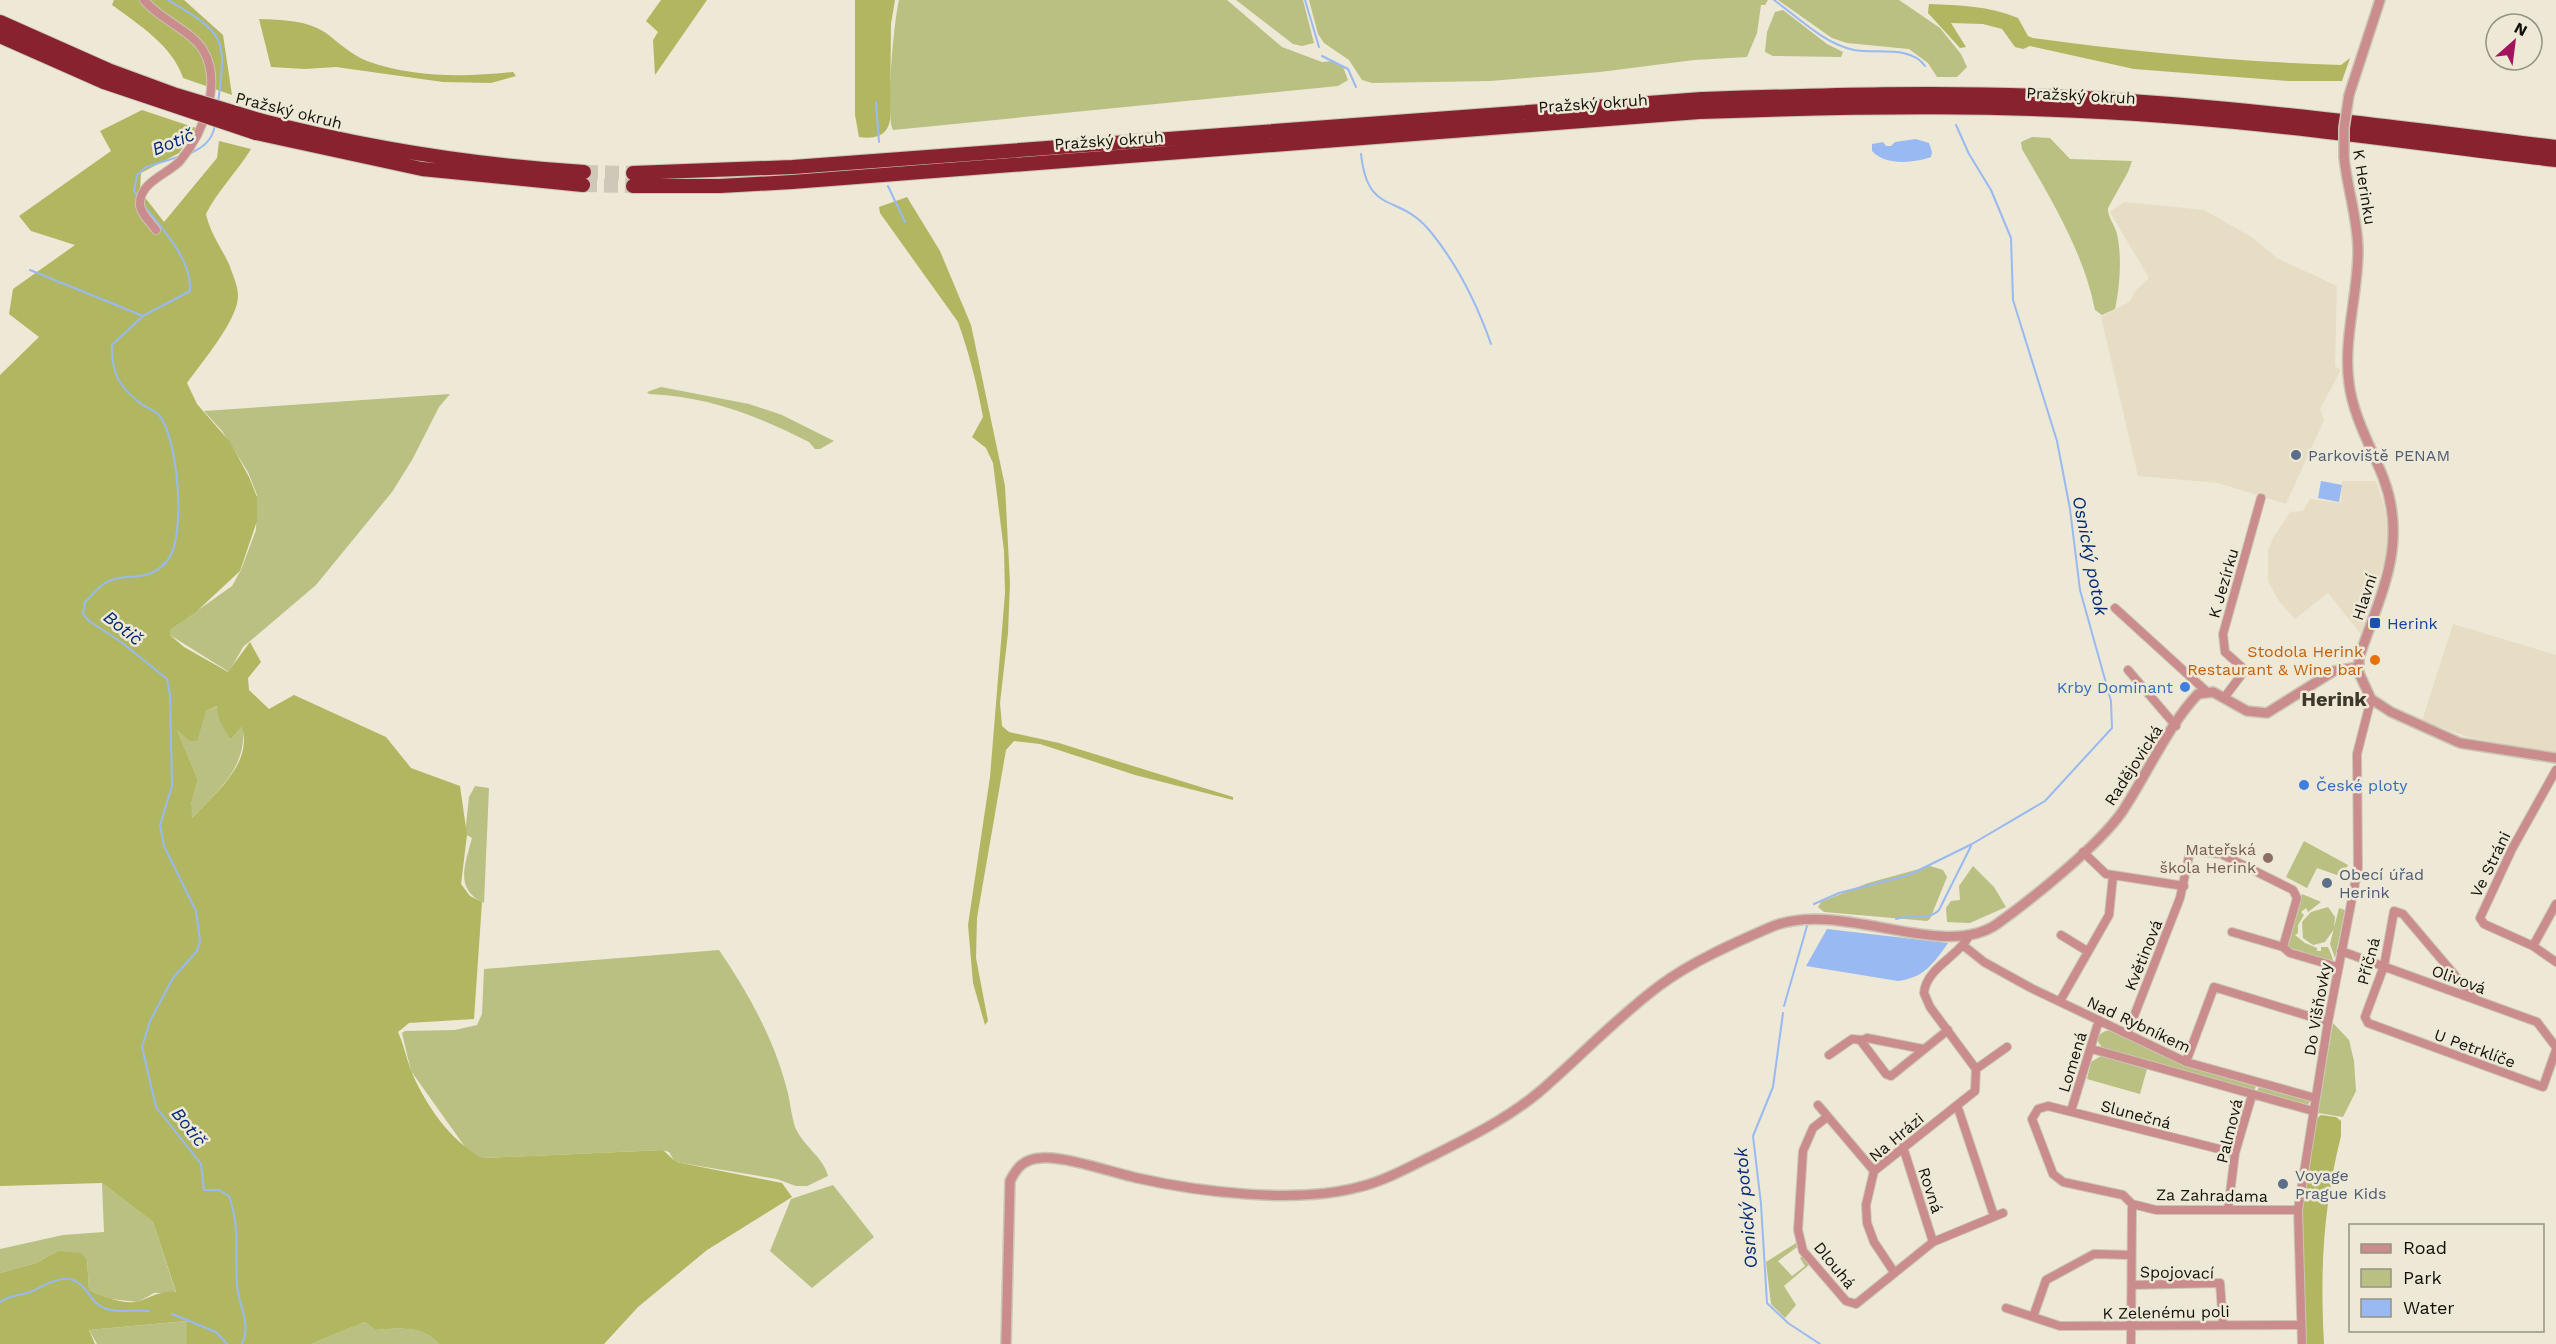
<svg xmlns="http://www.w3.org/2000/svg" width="2556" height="1344" viewBox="0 0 2556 1344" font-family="'Work Sans',sans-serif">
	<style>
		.built { fill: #e6ddc4 }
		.green { fill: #babf82 }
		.forest { fill: #b1b760; fill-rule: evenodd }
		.water { fill: #99b9f2 }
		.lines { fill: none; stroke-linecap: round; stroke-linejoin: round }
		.stream { stroke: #99b9f2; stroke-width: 2 }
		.motorway-tunnel { stroke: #cdc8b7; stroke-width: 14; stroke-dasharray: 14 7; stroke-linecap: butt }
		.minor-casing { stroke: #cbc5b5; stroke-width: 10 }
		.tertiary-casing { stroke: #cbc5b5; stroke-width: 12 }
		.motorway-casing { stroke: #cbc5b5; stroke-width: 16 }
		.minor { stroke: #ca8c8c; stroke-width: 8 }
		.tertiary { stroke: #ca8c8c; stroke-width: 9 }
		.motorway { stroke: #88222f; stroke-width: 14 }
		.tertiary-bridge-casing { stroke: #cbc5b5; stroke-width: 12; stroke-linecap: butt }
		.motorway-bridge-casing { stroke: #cbc5b5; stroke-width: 16; stroke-linecap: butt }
		.tertiary-bridge { stroke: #ca8c8c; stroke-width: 9 }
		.motorway-bridge { stroke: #88222f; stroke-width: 14 }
		.service-dot { fill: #5c6f8a; stroke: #eee8d6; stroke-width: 2 }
		.transit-dot { fill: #1a4fb4; stroke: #eee8d6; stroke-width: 2 }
		.food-dot { fill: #e8710a; stroke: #eee8d6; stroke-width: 2 }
		.shop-dot { fill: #3f7fe0; stroke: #eee8d6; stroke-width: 2 }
		.education-dot { fill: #8d6e63; stroke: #eee8d6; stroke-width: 2 }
		.labels { text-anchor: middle; stroke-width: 5; stroke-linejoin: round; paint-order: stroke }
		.street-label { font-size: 16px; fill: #12100a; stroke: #eee8d6 }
		.service-label { font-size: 16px; fill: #4e5e75; stroke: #eee8d6; text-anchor: start }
		.transit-label { font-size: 16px; fill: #164399; stroke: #eee8d6; text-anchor: start }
		.food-label { font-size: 16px; fill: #c56008; stroke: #eee8d6; text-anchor: end }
		.shop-label { font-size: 16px; fill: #366cbe; stroke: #eee8d6; text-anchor: end }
		.education-label { font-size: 16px; fill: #785e54; stroke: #eee8d6; text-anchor: end }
		.water-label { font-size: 18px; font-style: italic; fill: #002977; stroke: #eee8d6 }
		.quarter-label { font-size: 20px; font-weight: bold; fill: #3d3829; stroke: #eee8d6 }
	</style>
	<rect width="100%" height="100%" fill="#eee8d6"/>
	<path class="built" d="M 2124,202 L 2204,210 L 2253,238 L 2277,258 L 2337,286 L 2335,366 L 2341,370 L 2320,409 L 2324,420 L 2286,504 L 2218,483 L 2138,476 L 2101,317 L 2129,302 L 2136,290 L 2149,278 L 2110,212 Z
		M 2342,481 L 2376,481 L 2384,505 L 2388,528 L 2386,556 L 2361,634 L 2328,593 L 2295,619 L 2279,601 L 2268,581 L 2268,551 L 2273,538 L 2290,512 L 2303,511 L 2310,499 L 2341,503 Z
		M 2453,624 L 2556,655 L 2556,754 L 2468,737 L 2422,721 Z"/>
	<path class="green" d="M 899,0 L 1227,0 L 1282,47 L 1322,62 L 1333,61 L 1343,67 L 1348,80 L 1338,86 L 893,130 C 885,116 894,20 899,0 Z
		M 1236,0 L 1303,0 L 1314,43 L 1302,46 L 1293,44 Z
		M 1309,0 L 1768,0 L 1765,5 L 1761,5 L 1757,33 L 1747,57 L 1694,60 L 1600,72 L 1490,81 L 1372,83 L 1362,80 L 1349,60 L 1324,43 L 1318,34 Z
		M 1778,0 L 1899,0 L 1940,28 L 1961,54 L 1967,67 L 1957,77 L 1937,77 L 1928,63 L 1909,49 L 1847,43 L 1832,38 Z
		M 1783,10 L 1827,44 L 1843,52 L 1841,57 L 1773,56 L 1765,52 L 1767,32 L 1775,12 Z
		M 2032,137 L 2050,138 L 2070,159 L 2132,161 L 2128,172 L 2108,208 C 2107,216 2115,225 2117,234 C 2122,257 2120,286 2115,309 L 2102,315 L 2095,310 C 2084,253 2051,199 2022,149 L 2021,142 Z
		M 661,387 L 749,404 L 782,415 L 834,441 L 820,449 L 815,449 L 809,442 C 758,416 707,396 649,394 L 647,392 Z
		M 450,394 L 439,407 L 412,460 L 392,492 L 316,585 L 243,647 L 229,672 L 170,635 L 170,630 L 232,586 L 241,570 L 256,530 L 257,495 L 248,472 L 222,431 L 204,411 Z
		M 218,706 L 220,719 L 230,740 L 243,726 C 247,769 218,790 191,819 L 191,804 L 198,780 L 176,728 L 189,741 L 206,711 Z
		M 475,786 L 489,788 L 484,903 C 454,889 465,865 472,838 L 465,834 L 469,797 Z
		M 2304,841 L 2348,865 L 2343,873 L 2337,875 L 2317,868 L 2307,888 L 2286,877 Z
		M 1930,866 L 1943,870 L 1947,877 L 1930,919 L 1927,921 L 1824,912 L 1818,907 L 1821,902 L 1868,883 Z
		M 1973,866 L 1994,887 L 2006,907 L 1970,923 L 1947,922 L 1946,908 L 1951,901 L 1960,900 L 1959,886 Z
		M 2302,894 L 2321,902 L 2308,912 L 2306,908 L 2301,912 L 2304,915 L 2298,925 L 2298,933 L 2295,935 L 2305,943 L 2317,948 L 2317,951 L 2321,951 L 2321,947 L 2328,947 L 2333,959 L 2331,962 L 2288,947 Z
		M 2328,907 L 2335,917 L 2334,929 L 2325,942 L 2313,945 L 2303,938 L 2302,922 L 2311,912 Z
		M 2339,908 L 2345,910 L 2335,958 L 2330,944 Z
		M 719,950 C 747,991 773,1037 786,1086 C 790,1099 791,1114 795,1127 C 803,1146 824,1158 828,1176 L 807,1186 L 796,1186 L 777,1179 L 675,1162 L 669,1152 L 662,1150 L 483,1158 L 468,1151 L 411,1071 L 402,1033 L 405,1031 L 455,1030 L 477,1025 L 482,1014 L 484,969 Z
		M 2333,1023 L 2349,1040 L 2354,1061 L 2356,1091 L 2343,1117 L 2318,1113 Z
		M 2112,1030 L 2185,1065 L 2256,1086 L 2254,1091 L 2103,1049 L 2097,1040 C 2100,1032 2104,1031 2112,1030 Z
		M 2101,1056 L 2147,1069 L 2140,1094 L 2087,1079 L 2091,1062 Z
		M 2259,1087 L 2309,1100 L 2310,1102 L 2306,1106 L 2257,1092 Z
		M 102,1183 L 153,1222 L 176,1293 L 154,1293 L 138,1302 L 110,1299 L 89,1290 L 87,1259 L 58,1251 L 36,1263 L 0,1273 L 0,1249 L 63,1235 L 104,1232 Z
		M 833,1185 L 874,1237 L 812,1288 L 770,1251 L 791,1199 Z
		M 1796,1243 L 1797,1247 L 1778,1261 L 1792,1276 L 1805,1266 L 1800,1258 L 1803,1256 L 1810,1264 L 1784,1286 L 1796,1305 L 1785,1318 L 1771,1304 L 1766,1262 Z
		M 188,1321 L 186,1344 L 97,1344 L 89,1330 Z
		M 365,1322 L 375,1330 C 397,1328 423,1325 439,1344 L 311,1344 Z"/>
	<path class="forest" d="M 114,0 L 184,0 L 223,35 L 232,95 L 183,78 C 173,46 138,24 112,5 Z
		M 661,0 L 707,0 L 655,75 L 653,40 L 658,32 L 646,21 Z
		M 855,0 L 895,0 L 891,24 L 890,120 C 887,137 874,139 859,137 L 855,115 Z
		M 1929,4 C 1959,5 1990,6 2018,18 L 2028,36 L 2033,38 C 2136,52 2238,62 2341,65 L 2350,58 L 2342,81 L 2289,81 L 2134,69 L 2030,46 L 2023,49 L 2015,47 L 2002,29 L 1983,24 L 1951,23 L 1966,47 L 1960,48 L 1928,13 Z
		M 259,19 C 282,20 307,20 326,33 C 339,43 352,55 367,61 C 415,78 464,77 513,72 L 516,76 L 491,83 L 443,82 L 336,67 L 305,69 L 271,67 Z
		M 142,110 L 196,128 L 179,153 L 141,173 L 140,191 L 164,222 L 217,158 L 219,141 L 251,149 C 237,172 218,190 206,214 C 210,233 221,247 229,264 C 232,273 238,286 238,295 C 239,319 201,363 187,383 L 197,404 L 230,442 L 249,477 L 257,497 L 257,521 L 240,571 L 196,612 L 170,630 L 170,635 L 184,647 L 228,672 L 250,642 L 261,662 L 248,678 L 249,690 L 269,709 L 294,695 L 386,737 L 411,768 L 460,786 L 467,835 L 461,884 L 470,896 L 482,902 L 474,1019 L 409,1023 L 398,1032 C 403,1043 406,1056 410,1068 C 423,1101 450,1142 483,1158 L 663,1150 L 676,1162 L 782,1183 L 792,1197 L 707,1250 L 638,1307 L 604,1344 L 439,1344 C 423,1325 397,1328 375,1330 L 365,1322 L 311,1344 L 186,1344 L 187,1321 L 89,1330 L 95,1344 L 0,1344 L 0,1273 L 36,1263 L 58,1251 L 80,1253 L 87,1259 L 89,1290 C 103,1296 124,1306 140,1301 C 153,1296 161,1291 176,1292 L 153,1222 L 102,1183 L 0,1186 L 0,375 L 39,337 L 9,314 L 13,289 L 75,245 L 31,231 L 19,216 L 111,151 L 100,131 ZM 217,706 L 219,719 L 230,740 L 242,727 C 253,764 215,793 192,818 L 191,804 L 198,780 L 177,730 L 189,741 L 197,741 L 206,711 Z
		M 907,197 L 940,251 L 971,325 L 1005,486 L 1010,583 L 1008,633 L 1000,703 L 1002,726 L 1009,732 L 1059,743 L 1233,797 L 1233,800 L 1135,775 L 1040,744 L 1014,741 L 1006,750 L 977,918 L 976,958 L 988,1021 L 985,1025 L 973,983 L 968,925 L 990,777 L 1005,593 L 1004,551 L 993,463 L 986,448 L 972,437 L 983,417 C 977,384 969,353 958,322 L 880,213 L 879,207 Z
		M 2321,1115 L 2336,1117 L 2341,1121 L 2341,1136 C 2323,1208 2320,1271 2324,1344 L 2304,1344 L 2301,1210 L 2316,1119 Z"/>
	<path class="water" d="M 1916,139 L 1929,143 L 1932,152 L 1931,157 C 1914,163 1885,166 1872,151 L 1872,144 L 1883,142 L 1886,146 L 1891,146 L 1895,142 Z
		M 2321,481 L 2342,485 L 2339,502 L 2318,498 Z
		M 1827,929 L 1948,943 C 1934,963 1924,978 1898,981 L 1806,966 Z"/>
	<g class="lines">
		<path class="stream" d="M 168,0 C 225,34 227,37 218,103
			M 1305,0 L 1319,47
			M 1774,0 C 1799,18 1823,43 1854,50 C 1876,54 1911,45 1925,66
			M 1322,56 L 1348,69 L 1356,87
			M 876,102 L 879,142
			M 189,154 C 204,147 213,140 215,124
			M 1361,154 C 1368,217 1398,192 1430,231 C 1457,264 1477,304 1491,344
			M 888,186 L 905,222
			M 138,197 L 134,191 L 137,175 L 146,167 L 181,156
			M 143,204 C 160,227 193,260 190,291 L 143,316 L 112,345 C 111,372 119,387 140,403 C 145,407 154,410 159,415 C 178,437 187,539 167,561 C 147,584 130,572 109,581 C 100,584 92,596 85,602 L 83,614 L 89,621 L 121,642 L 167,679 L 170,695 L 172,786 L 160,825 L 164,846 L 196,911 L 200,940 L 197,951 L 173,978 L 150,1021 L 142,1047 L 156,1107 L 201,1164 L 204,1190 L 219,1190 L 229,1196 C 240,1227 235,1252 237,1284 C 238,1305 252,1324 242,1344
			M 30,270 L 143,316
			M 1814,904 L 1839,893 L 1909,875 L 1972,844 L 2045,801 L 2112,728 L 2111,701 L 2080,590 L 2070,509 L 2057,441 L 2013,300 L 2011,238 L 1991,190 L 1969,154 L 1956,125
			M 1896,919 C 1912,913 1926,923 1939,910 L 1971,846
			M 1784,1006 L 1807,926
			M 1783,1013 L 1773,1087 L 1753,1136 L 1761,1204 L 1767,1303 L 1788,1323 L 1820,1344
			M 0,1302 C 10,1295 19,1296 30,1292 C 46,1286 64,1270 81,1285 C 90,1293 92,1303 104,1308 C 119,1314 134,1309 149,1311
			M 172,1314 L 216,1332 L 227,1344"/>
		<path class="motorway-tunnel" d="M 584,172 L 633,173
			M 583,185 L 633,186"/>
		<g class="minor-casing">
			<path id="minor" d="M 144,0 C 159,19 192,31 203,50 C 223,83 203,134 180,161 C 168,174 140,182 140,203 C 139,212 151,223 156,230
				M 2115,608 L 2206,691
				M 2128,670 L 2176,726
				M 2224,698 L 2245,670 L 2225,652 L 2223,634 L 2261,498
				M 2556,770 L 2512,849 L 2480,918 L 2484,924 L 2533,946 L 2556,962
				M 2083,852 L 2106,874 L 2184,886
				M 2232,932 L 2283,947
				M 2061,935 L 2087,951
				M 1964,946 L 1984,962 L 2031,988 L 2186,1062 L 2315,1098
				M 2533,946 L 2556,904
				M 2341,951 L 2537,1022 L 2556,1047
				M 2475,999 L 2403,914 L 2394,911 L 2384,966 L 2365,1017 L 2368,1023 L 2543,1087 L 2556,1050
				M 2060,1001 L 2109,915 L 2113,876
				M 2127,1034 L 2180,898 L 2189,856 L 2192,851 L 2221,854 L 2293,890 L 2297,898 L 2283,947 L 2290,953 L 2338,967
				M 1923,1049 L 1867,1038 L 1861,1041 L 1886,1074 L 1891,1076 L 1948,1030
				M 2092,1049 L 2313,1111
				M 1829,1055 L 1852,1039 L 1862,1040
				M 2186,1062 L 2214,987 L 2328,1022
				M 1976,1069 L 2007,1047
				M 1818,1105 L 1874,1171
				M 1957,1105 L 1994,1216
				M 2071,1111 L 2099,1020
				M 1827,1117 L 1813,1128 L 1803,1151 L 1798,1230 L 1803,1251 L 1846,1301 L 1856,1304 L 1933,1242 L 2003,1213
				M 1903,1147 L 1933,1242
				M 2235,1153 L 2048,1106 L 2038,1109 L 2032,1119 L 2053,1174 L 2063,1182 L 2123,1195 L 2132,1204 L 2156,1210 L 2298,1210
				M 2228,1210 L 2235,1153 L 2252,1095
				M 1894,1272 L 1874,1242 L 1867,1223 L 1866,1205 L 1874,1171 L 1975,1091 L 1976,1069 L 1930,1007 L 1924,993 C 1926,968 1959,956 1969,936
				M 2132,1285 L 2220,1283 L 2223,1324
				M 2006,1308 L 2060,1326 L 2301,1325
				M 2033,1317 L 2046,1280 L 2094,1254 L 2131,1255
				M 2131,1344 L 2132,1204
				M 2302,1344 L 2298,1210 L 2328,1022 L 2358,868 L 2357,754 L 2371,699"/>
		</g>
		<g class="tertiary-casing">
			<path id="tertiary" d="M 2349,95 L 2380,0
				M 2344,157 C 2347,188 2358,219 2358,251 C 2358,295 2343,339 2349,383 C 2353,416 2371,447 2383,477 C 2409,545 2380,594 2359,658 L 2359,673 L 2371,699 L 2391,712 L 2460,743 L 2556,758
				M 1006,1344 L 1010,1181 C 1017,1167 1024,1159 1041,1158 C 1065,1156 1111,1172 1137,1178 C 1199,1192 1296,1204 1359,1187 C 1384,1181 1407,1168 1430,1157 C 1468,1138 1505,1120 1538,1093 C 1579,1058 1616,1018 1659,986 C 1691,962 1734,943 1771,927 C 1839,898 1943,962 1997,924 C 2032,899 2098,846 2122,812 C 2146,776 2169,724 2198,694 L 2213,692 L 2247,711 L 2267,713 L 2334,671 L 2358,667"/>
		</g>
		<g class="motorway-casing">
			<path id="motorway" d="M 0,22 L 108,70
				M 0,36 L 104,82
				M 259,120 C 366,148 473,165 584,172
				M 256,133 L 422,169 L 583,185
				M 633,173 L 793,167 L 1702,99 C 1823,95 1943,91 2064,97 C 2229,105 2393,127 2556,147
				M 633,186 L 720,186 L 792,182 L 1699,112 C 1859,106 2018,104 2178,117 C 2305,127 2430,145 2556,160"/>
		</g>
		<use href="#minor" class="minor"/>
		<use href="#tertiary" class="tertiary"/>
		<use href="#motorway" class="motorway"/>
		<g class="tertiary-bridge-casing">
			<path id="tertiary-bridge" d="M 2344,157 L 2344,128 L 2349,95"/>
		</g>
		<g class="motorway-bridge-casing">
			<path id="motorway-bridge" d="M 108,70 L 176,95 L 259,120
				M 104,82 L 256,133"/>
		</g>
		<use href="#tertiary-bridge" class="tertiary-bridge"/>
		<use href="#motorway-bridge" class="motorway-bridge"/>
	</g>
	<g class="service-dot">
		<circle cx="2296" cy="455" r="6"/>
		<circle cx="2327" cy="883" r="6"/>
		<circle cx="2283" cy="1184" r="6"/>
	</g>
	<rect class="transit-dot" x="2369" y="617" width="12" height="12" rx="3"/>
	<circle class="food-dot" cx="2375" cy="660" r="6"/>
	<g class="shop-dot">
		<circle cx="2185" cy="687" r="6"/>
		<circle cx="2304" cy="785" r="6"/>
	</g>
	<circle class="education-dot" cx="2268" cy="858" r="6"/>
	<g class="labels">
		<g class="street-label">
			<text transform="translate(2081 95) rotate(3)" y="6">Pražský okruh</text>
			<text transform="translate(1593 103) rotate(-4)" y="6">Pražský okruh</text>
			<text transform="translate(289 110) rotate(14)" y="6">Pražský okruh</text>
			<text transform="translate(1109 140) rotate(-4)" y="6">Pražský okruh</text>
			<text transform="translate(2365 187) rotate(81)" y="6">K Herinku</text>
			<text transform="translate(2223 583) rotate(-74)" y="6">K Jezírku</text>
			<text transform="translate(2364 597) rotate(-72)" y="6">Hlavní</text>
			<text transform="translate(2133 765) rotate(-57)" y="6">Radějovická</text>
			<text transform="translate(2490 864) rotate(-64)" y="6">Ve Stráni</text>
			<text transform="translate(2143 955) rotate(-68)" y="6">Květinová</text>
			<text transform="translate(2368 961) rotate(-75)" y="6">Příčná</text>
			<text transform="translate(2459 979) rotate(20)" y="6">Olivová</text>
			<text transform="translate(2317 1009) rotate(-80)" y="6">Do Višňovky</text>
			<text transform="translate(2139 1024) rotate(25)" y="6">Nad Rybníkem</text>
			<text transform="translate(2475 1048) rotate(20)" y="6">U Petrklíče</text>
			<text transform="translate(2072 1062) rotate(-73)" y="6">Lomená</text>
			<text transform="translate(2136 1114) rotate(15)" y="6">Slunečná</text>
			<text transform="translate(2229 1131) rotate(-76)" y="6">Palmová</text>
			<text transform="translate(1896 1137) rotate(-40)" y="6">Na Hrázi</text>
			<text transform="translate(1931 1190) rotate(72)" y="6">Rovná</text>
			<text transform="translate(2212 1195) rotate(1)" y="6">Za Zahradama</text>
			<text transform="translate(1835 1265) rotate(51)" y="6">Dlouhá</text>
			<text transform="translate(2177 1272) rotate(1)" y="6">Spojovací</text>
			<text transform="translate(2166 1312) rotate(-1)" y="6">K Zelenému poli</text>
		</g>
		<g class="service-label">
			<text x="2308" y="461">Parkoviště PENAM</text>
			<text x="2339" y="880">Obecí úřad<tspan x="2339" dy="18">Herink</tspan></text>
			<text x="2295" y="1181">Voyage<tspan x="2295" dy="18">Prague Kids</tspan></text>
		</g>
		<g class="transit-label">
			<text x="2387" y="629">Herink</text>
		</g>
		<g class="food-label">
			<text x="2363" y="657">Stodola Herink<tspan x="2363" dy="18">Restaurant &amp; Wine bar</tspan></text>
		</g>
		<g class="shop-label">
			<text x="2173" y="693">Krby Dominant</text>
			<text x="2316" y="791" text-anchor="start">České ploty</text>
		</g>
		<g class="education-label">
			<text x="2256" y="855">Mateřská<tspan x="2256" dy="18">škola Herink</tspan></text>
		</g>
		<g class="water-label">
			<text transform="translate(173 142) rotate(-22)" y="6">Botič</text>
			<text transform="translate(2090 556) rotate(79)" y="6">Osnický potok</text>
			<text transform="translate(123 628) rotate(38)" y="6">Botič</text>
			<text transform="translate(189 1127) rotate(52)" y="6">Botič</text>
			<text transform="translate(1746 1208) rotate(-95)" y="6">Osnický potok</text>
		</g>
		<g class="quarter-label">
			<text x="2334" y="706">Herink</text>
		</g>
	</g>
	<rect x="2349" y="1224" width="195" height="108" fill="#eee8d6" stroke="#969284" stroke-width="1.5"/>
	<rect x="2361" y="1244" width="30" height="9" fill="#ca8c8c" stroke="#969284" stroke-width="1.5"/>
	<text x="2403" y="1254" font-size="18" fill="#12100a">Road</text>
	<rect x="2361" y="1269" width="30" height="18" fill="#babf82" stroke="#969284" stroke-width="1.5"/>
	<text x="2403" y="1284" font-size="18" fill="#12100a">Park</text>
	<rect x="2361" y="1299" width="30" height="18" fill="#99b9f2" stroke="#969284" stroke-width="1.5"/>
	<text x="2403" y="1314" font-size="18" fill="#12100a">Water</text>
	<g transform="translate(2514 42) rotate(28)"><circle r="28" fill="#eee8d6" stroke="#969284" stroke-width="1.5"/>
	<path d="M0-4.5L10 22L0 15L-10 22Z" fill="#a2155c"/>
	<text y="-9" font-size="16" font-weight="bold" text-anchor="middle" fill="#12100a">N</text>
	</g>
</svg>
